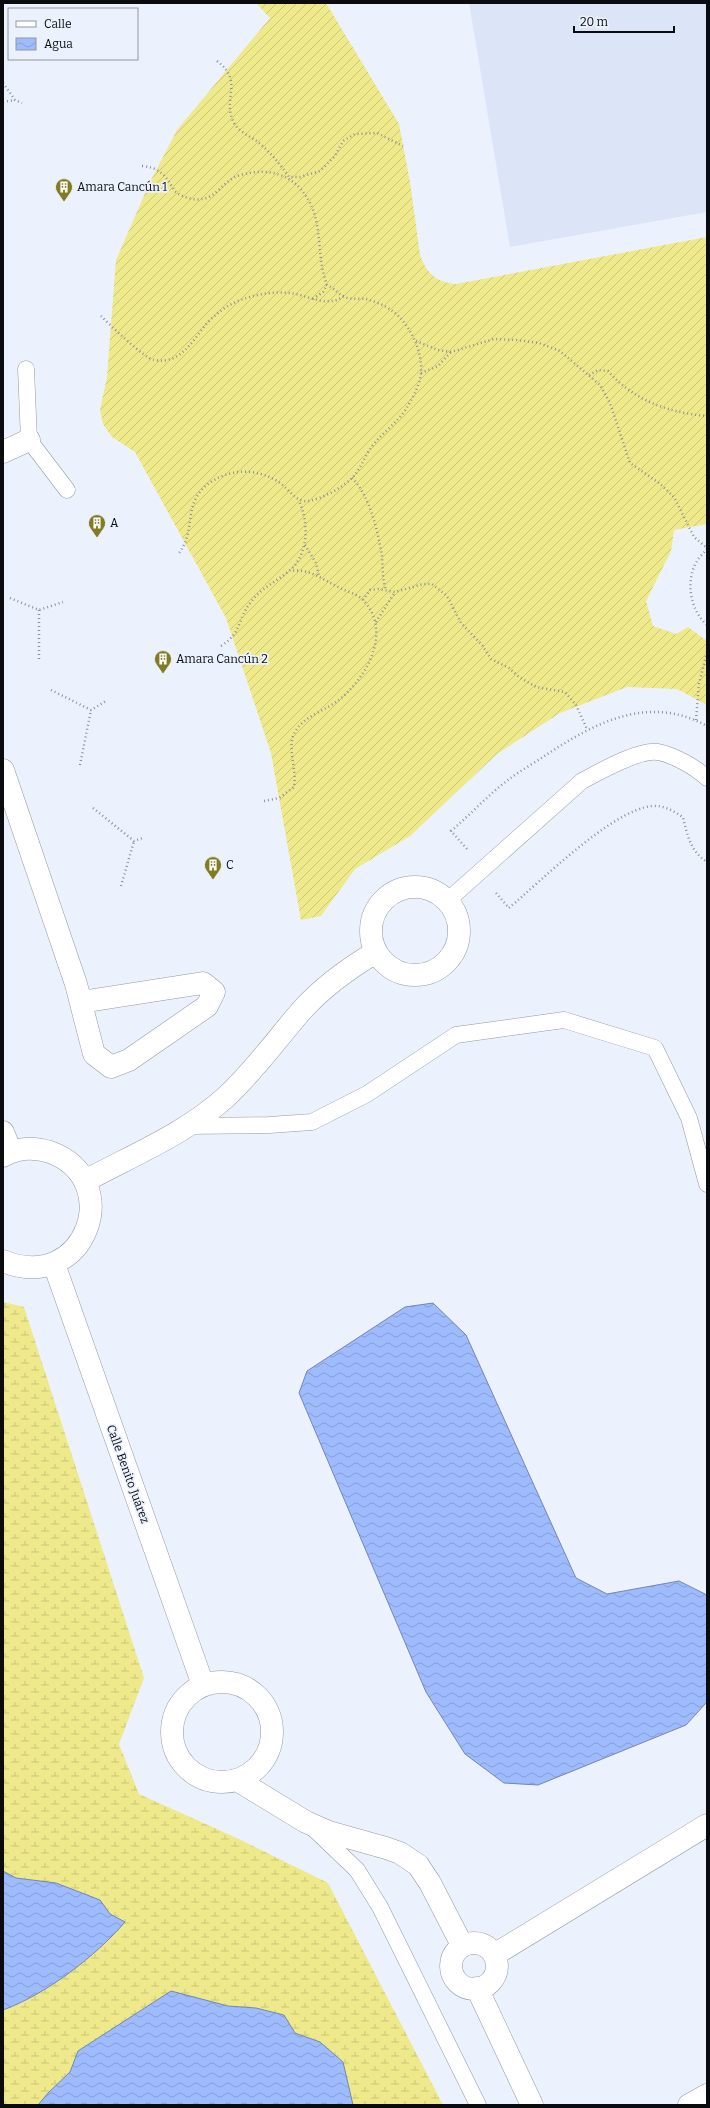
<svg xmlns="http://www.w3.org/2000/svg" width="710" height="2108" viewBox="0 0 710 2108" font-family="Bitter,serif">
	<style>
		.built { fill: #dce5f7 }
		.wetland { fill: url(#wetland-marsh) }
		.garden { fill: url(#garden-furrows) }
		.water { fill: url(#water-waves); stroke: #7286b6 }
		.lines { fill: none; stroke-linecap: round; stroke-linejoin: round }
		.service-casing { stroke: #9498a3; stroke-width: 17 }
		.minor-casing { stroke: #9498a3; stroke-width: 23 }
		.tertiary-casing { stroke: #9498a3; stroke-width: 23 }
		.path { stroke: #8e919a; stroke-width: 2.5; stroke-dasharray: 1 3; stroke-linecap: butt }
		.service { stroke: #fff; stroke-width: 16 }
		.minor { stroke: #fff; stroke-width: 22 }
		.tertiary { stroke: #fff; stroke-width: 22 }
		.labels { text-anchor: middle; stroke-width: 3.5; stroke-linejoin: round; paint-order: stroke }
		.poi-label { font-size: 12px; fill: #0a0b0f; stroke: #ecf2fd; text-anchor: start }
		.street-label { font-size: 12px; fill: #0a0b0f; stroke: #ecf2fd }
	</style>
	<defs>
		<pattern id="wetland-marsh" width="20" height="14" patternUnits="userSpaceOnUse"><rect width="20" height="14" fill="#eee98a"/><path d="M1 5h8M5 5V1M11 12h8M15 12V8" fill="none" stroke="#cbc676"/></pattern>
		<pattern id="garden-furrows" width="10" height="10" patternUnits="userSpaceOnUse"><rect width="10" height="10" fill="#eee98a"/><path d="M-1 1l2-2M0 10L10 0M9 11l2-2" fill="none" stroke="#cbc676"/></pattern>
		<pattern id="water-waves" width="16" height="10" patternUnits="userSpaceOnUse"><rect width="16" height="10" fill="#9ebbfe"/><path d="M0 5q4-4 8 0t8 0" fill="none" stroke="#879fd8"/></pattern>
	</defs>
	<rect width="100%" height="100%" fill="#ecf2fd"/>
	<path class="built" d="M 469,3 L 707,3 L 707,212 L 510,247 Z"/>
	<path class="wetland" d="M 3,1302 L 24,1307 L 144,1678 L 119,1744 L 139,1794 L 239,1839 L 328,1883 L 443,2105 L 353,2105 L 342,2062 L 320,2042 L 295,2033 L 284,2015 L 256,2008 L 228,2006 L 78,2051 L 71,2072 L 48,2093 L 38,2105 L 3,2105 L 3,2010 L 22,2003 L 110,1914 L 100,1900 L 56,1883 L 15,1878 L 3,1871 Z"/>
	<path class="garden" d="M 256,3 L 326,3 L 399,124 L 410,182 L 420,255 C 427,274 436,282 456,284 L 707,237 L 707,524 L 674,530 L 671,551 L 646,601 L 653,626 L 676,634 L 688,627 L 707,641 L 707,705 L 677,689 L 627,687 L 560,713 L 497,754 L 410,836 L 355,869 L 321,916 L 301,920 L 271,753 L 226,618 L 135,452 L 112,437 L 103,424 L 100,410 L 107,377 L 116,260 L 150,182 L 177,130 L 270,18 Z"/>
	<path class="water" d="M 433,1303 L 466,1335 L 576,1578 L 607,1594 L 679,1581 L 705,1594 L 707,1597 L 707,1702 L 686,1725 L 538,1785 L 504,1783 L 465,1754 L 426,1692 L 299,1393 L 307,1371 L 405,1307 Z
		M 3,1871 L 16,1878 L 56,1883 L 100,1900 L 110,1914 L 125,1922 C 96,1956 45,1995 3,2010 Z
		M 171,1991 L 228,2006 L 256,2008 L 284,2015 L 295,2033 L 320,2042 L 343,2062 L 353,2105 L 38,2105 L 48,2093 L 70,2072 L 78,2051 Z"/>
	<g class="lines">
		<g class="service-casing">
			<path id="service" d="M 26,369 L 29,440 L 67,490
				M 447,901 L 582,781 C 599,772 639,749 658,752 C 674,755 695,767 707,778
				M 189,1126 L 269,1125 L 312,1122 L 367,1094 L 456,1035 L 564,1020 L 655,1048 L 689,1118 L 707,1184
				M 313,1828 L 357,1870 L 380,1907 L 478,2105"/>
		</g>
		<g class="minor-casing">
			<path id="minor" d="M 3,452 L 29,440
				M 3,770 L 76,984 L 94,1054 L 111,1067 L 129,1060 L 207,1006 L 214,992 L 203,983 L 81,1002
				M371 931a44 44 0 1 1 88 0a44 44 0 1 1-88 0Z
				M 85,1181 C 133,1155 185,1134 226,1097 C 254,1071 277,1039 302,1010 C 323,987 349,968 376,952
				M 237,1780 L 306,1822 L 329,1832 L 386,1848 L 400,1853 L 418,1865 L 430,1883 L 462,1945
				M451 1966a23 23 0 1 1 46 0a23 23 0 1 1-46 0Z
				M 494,1955 L 707,1825
				M 477,1988 L 532,2105
				M 689,2105 L 707,2095"/>
		</g>
		<g class="tertiary-casing">
			<path id="tertiary" d="M 3,1132 L 11,1152
				M 3,1156 C 17,1148 34,1147 50,1152 C 127,1180 85,1295 3,1261
				M 54,1264 L 203,1685
				M172 1732a50 50 0 1 1 100 0a50 50 0 1 1-100 0Z"/>
		</g>
		<path class="path" d="M 217,61 C 245,82 221,98 234,123 C 239,132 250,136 258,142 C 270,152 280,164 289,177 L 300,177 L 320,171 L 335,156 L 343,141 L 355,134 L 377,133 L 403,146
			M 3,83 L 15,100 L 22,103
			M 3,102 L 15,100
			M 142,166 C 156,167 164,173 171,185 C 173,187 174,191 176,192 C 182,197 195,201 202,199 C 216,197 223,183 235,177 C 239,175 245,174 249,173 C 286,166 311,190 317,225 C 321,247 319,263 327,285 C 334,288 338,294 345,297 C 352,300 359,298 366,299 C 374,301 384,305 391,310 C 409,322 423,351 421,373 C 420,385 412,399 406,409 C 397,423 383,432 373,445 C 365,455 361,469 352,478 C 342,488 323,498 309,501 C 296,503 290,490 280,483 C 260,469 235,468 214,480 C 180,500 198,529 179,553
			M 313,299 L 323,292 L 327,285
			M 101,316 C 109,324 145,359 154,360 C 182,365 193,339 208,322 C 217,313 226,306 238,301 C 253,295 272,291 289,293 C 306,294 327,309 344,296
			M 416,341 L 438,350 L 451,352 L 494,339 L 517,340 L 539,343 L 560,351 L 600,385 L 610,403 L 630,463 L 659,483 L 674,497 L 694,537 L 707,548
			M 421,373 L 438,366 L 451,352
			M 589,375 L 598,370 L 608,371 C 633,400 669,413 707,416
			M 352,478 C 370,496 378,532 382,556 C 383,568 382,579 386,590
			M 305,545 L 316,563 L 319,576
			M 707,549 C 704,553 699,557 697,561 C 685,581 690,610 707,625
			M 10,598 L 39,610 L 63,602
			M 363,600 L 370,590 L 378,589 L 395,592 L 423,584 L 432,584 L 447,596 L 461,623 L 482,645 L 491,659 L 509,668 L 519,677 L 536,687 L 565,692 L 576,705 L 587,729
			M 39,610 L 39,662
			M 376,622 L 395,592
			M 221,646 C 243,632 237,619 251,602 C 261,588 276,582 289,571 C 309,555 309,522 299,501
			M 51,690 L 91,710 L 106,701
			M 696,720 L 699,684 L 707,652
			M 80,765 L 91,710
			M 264,801 L 279,798 L 294,787 C 297,770 288,752 293,736 C 301,716 326,711 340,699 C 367,677 392,632 364,601 C 358,594 348,592 340,588 C 323,580 310,568 290,571
			M 93,808 L 134,841 L 143,838
			M 467,849 L 451,831 C 470,815 488,795 508,780 C 520,771 534,763 546,755 C 596,722 649,694 707,726
			M 121,886 L 134,841
			M 496,893 L 509,908 C 541,881 612,810 652,806 C 664,805 673,811 683,817 C 687,835 691,852 707,862"/>
		<use href="#service" class="service"/>
		<use href="#minor" class="minor"/>
		<use href="#tertiary" class="tertiary"/>
	</g>
	<defs>
		<g id="building-pin" transform="scale(0.9)"><path d="M0 17L-7.5 6A9.5 9.5 0 1 1 7.5 6Z" fill="#817c23" stroke="#ecf2fd"/><path d="M-4-6H4V6H1V3H-1V6H-4ZM-2.5-4.3h1.7v1.8h-1.7ZM.8-4.3h1.7v1.8H.8ZM-2.5-1h1.7V.8h-1.7ZM.8-1h1.7V.8H.8Z" fill="#fff"/></g>
	</defs>
	<g fill-rule="evenodd">
		<use href="#building-pin" x="64" y="187"/>
		<use href="#building-pin" x="97" y="523"/>
		<use href="#building-pin" x="163" y="659"/>
		<use href="#building-pin" x="213" y="865"/>
	</g>
	<g class="labels">
		<g class="poi-label">
			<text x="77" y="191">Amara Cancún 1</text>
			<text x="110" y="527">A</text>
			<text x="176" y="663">Amara Cancún 2</text>
			<text x="226" y="869">C</text>
		</g>
		<g class="street-label">
			<text transform="translate(128 1474) rotate(70)" y="4">Calle Benito Juárez</text>
		</g>
	</g>
	<rect width="710" height="2108" fill="none" stroke="#0a0b0f" stroke-width="8"/>
	<rect x="8" y="8" width="130" height="52" fill="#ecf2fd" stroke="#92969e"/>
	<rect x="16" y="21" width="20" height="6" fill="#ffffff" stroke="#92969e"/>
	<text x="44" y="28" font-size="12" fill="#0a0b0f">Calle</text>
	<rect x="16" y="38" width="20" height="12" fill="url(#water-waves)" stroke="#92969e"/>
	<text x="44" y="48" font-size="12" fill="#0a0b0f">Agua</text>
	<path d="M574 26v6h100v-6" fill="none" stroke="#0a0b0f" stroke-width="2"/>
	<text x="580" y="26" font-size="12" fill="#0a0b0f" stroke="#ecf2fd" stroke-width="3" paint-order="stroke">20 m</text>
</svg>
